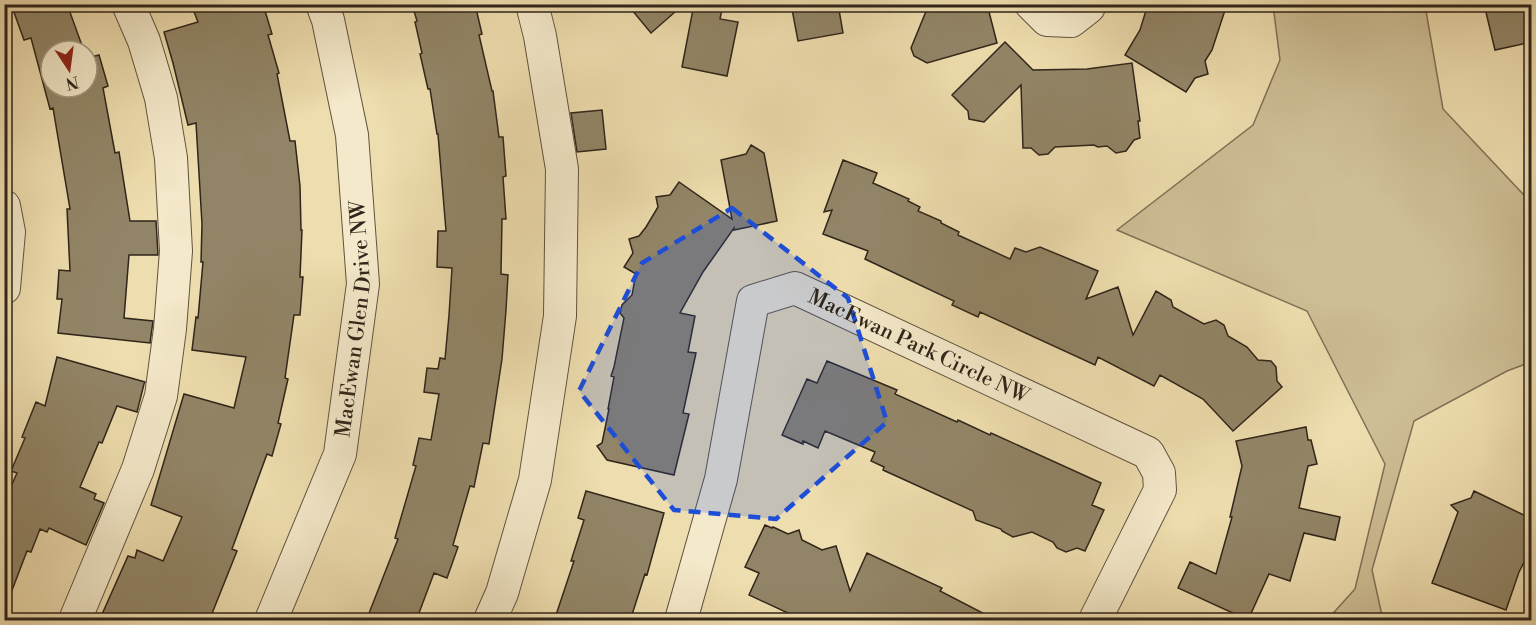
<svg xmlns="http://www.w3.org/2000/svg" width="1536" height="625" viewBox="0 0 1536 625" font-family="'Libre Bodoni',serif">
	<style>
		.green { fill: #cebe95; stroke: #7e7258; stroke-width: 1.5 }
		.building { fill: #928567; stroke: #2f251a; stroke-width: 1.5 }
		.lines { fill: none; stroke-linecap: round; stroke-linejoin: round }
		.minor-casing { stroke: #5f533f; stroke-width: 34 }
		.minor { stroke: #f4e9ca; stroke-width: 32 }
		.marked { fill: #1d4ed8; fill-opacity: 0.2; stroke: #1d4ed8; stroke-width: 4.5; stroke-dasharray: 12 8; stroke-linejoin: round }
		.labels { text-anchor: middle; stroke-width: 6; stroke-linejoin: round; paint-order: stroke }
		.street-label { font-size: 21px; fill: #2f251a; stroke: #f4e9ca }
	</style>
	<rect width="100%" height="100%" fill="#eeddae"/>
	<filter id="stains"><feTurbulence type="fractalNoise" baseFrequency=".00333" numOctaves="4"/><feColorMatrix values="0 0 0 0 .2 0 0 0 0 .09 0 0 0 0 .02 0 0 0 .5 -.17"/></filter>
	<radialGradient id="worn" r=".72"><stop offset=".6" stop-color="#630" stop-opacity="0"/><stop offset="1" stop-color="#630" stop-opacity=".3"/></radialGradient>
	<path class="green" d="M 1273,5 L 1425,5 L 1443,109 L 1523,194 L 1531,197 L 1531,362 L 1507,371 L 1414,421 L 1372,570 L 1383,620 L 1327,620 L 1355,589 L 1385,464 L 1307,311 L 1117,230 L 1253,125 L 1280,60 Z"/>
	<path class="building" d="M 11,4 L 67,4 L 84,51 L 51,51 L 51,87 L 87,87 L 87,58 L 99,55 L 108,86 L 103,88 L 115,153 L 119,152 L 130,221 L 156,221 L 158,255 L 129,255 L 124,318 L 153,321 L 150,343 L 58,333 L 62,299 L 57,299 L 59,270 L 70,271 L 67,209 L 70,209 L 53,108 L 50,109 L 31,38 L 24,40 Z
		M 191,4 L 263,4 L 272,34 L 268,35 L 279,73 L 277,74 L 290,141 L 295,141 L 300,186 L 301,230 L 302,230 L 300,277 L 303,277 L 300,315 L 294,315 L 285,378 L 288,379 L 278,423 L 281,424 L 272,456 L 267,454 L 232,549 L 237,551 L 209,621 L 99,621 L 128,556 L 135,558 L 137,550 L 163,561 L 182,517 L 151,505 L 184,394 L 234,408 L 246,357 L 192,350 L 196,317 L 198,318 L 203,262 L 201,262 L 202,224 L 196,123 L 188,125 L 173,63 L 164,32 L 198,22 Z
		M 412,4 L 475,4 L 482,34 L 479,35 L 492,91 L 493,91 L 499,137 L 503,137 L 506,176 L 503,177 L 506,219 L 502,219 L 501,274 L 508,275 L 506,310 L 502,359 L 489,444 L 483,443 L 474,487 L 470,486 L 453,545 L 458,547 L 447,578 L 434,573 L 416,621 L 366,621 L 398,539 L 395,538 L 416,466 L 413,465 L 419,438 L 431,440 L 439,394 L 424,392 L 427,368 L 438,369 L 440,358 L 445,359 L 449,315 L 452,268 L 437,267 L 438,231 L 446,231 L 438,134 L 437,134 L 430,89 L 428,89 L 420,54 L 422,53 L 415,22 L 417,21 Z
		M 627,4 L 684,4 L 651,33 Z
		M 694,4 L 723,4 L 720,19 L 738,22 L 727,76 L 682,67 Z
		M 791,4 L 838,4 L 843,33 L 798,41 Z
		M 929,4 L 987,4 L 997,43 L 927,63 L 914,56 L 911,48 Z
		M 1148,4 L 1227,4 L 1212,50 L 1205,61 L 1208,74 L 1195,78 L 1186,92 L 1125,55 L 1140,30 Z
		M 1484,4 L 1532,4 L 1532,42 L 1495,50 Z
		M 1005,42 L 1033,70 L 1087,69 L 1132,63 L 1140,121 L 1138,121 L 1140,138 L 1134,140 L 1126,151 L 1116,153 L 1107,146 L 1098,147 L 1094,145 L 1055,147 L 1048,154 L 1039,155 L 1031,148 L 1023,148 L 1021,85 L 984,122 L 969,119 L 968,111 L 952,95 Z
		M 602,110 L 606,149 L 577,152 L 571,113 Z
		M 751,145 L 764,153 L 777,221 L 734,230 L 734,228 L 703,272 L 680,313 L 695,316 L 688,352 L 696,353 L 683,413 L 689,414 L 674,475 L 607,460 L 597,446 L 602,443 L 609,409 L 608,409 L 614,377 L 611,376 L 614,367 L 624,318 L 620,313 L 622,305 L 632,295 L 636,274 L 624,267 L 633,253 L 629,239 L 639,236 L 646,227 L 658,207 L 656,197 L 670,195 L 679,182 L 732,219 L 721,160 L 746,154 Z
		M 843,160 L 877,173 L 873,183 L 909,199 L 908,201 L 920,207 L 918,211 L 941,221 L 941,223 L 959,232 L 958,235 L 1010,259 L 1015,248 L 1026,252 L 1040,247 L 1098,271 L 1086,299 L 1118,287 L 1133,335 L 1156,291 L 1171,300 L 1173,307 L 1204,324 L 1216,320 L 1224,325 L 1228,336 L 1247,347 L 1258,360 L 1271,361 L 1276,367 L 1277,381 L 1282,387 L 1233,431 L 1203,399 L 1160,375 L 1154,386 L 1098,357 L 1095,365 L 980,312 L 978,317 L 952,305 L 954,301 L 865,259 L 868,251 L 823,234 L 832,210 L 824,212 Z
		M 57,357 L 145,382 L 144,384 L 137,412 L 117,406 L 102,443 L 99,442 L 80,487 L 96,494 L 94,499 L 104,503 L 86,545 L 49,528 L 47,532 L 40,529 L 31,552 L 27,551 L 6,606 L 4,605 L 4,502 L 17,473 L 11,471 L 25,438 L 22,437 L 36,402 L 45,406 Z
		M 827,361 L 897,390 L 895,394 L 957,422 L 958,420 L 990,435 L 991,433 L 1101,483 L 1092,505 L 1104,510 L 1085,551 L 1077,548 L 1066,552 L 1057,548 L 1053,542 L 1032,532 L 1013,537 L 1002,531 L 1001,529 L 976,520 L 973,511 L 883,470 L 884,467 L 871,461 L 875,452 L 825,431 L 818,448 L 803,441 L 803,444 L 782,435 L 807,379 L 817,383 Z
		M 1306,427 L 1308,440 L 1311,440 L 1317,464 L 1308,466 L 1299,508 L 1340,517 L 1335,540 L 1304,533 L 1290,581 L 1269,574 L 1248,620 L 1178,588 L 1190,562 L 1216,574 L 1232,517 L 1230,517 L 1242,466 L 1236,441 Z
		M 586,491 L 664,513 L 647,575 L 645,574 L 630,621 L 554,621 L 574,561 L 571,561 L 584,520 L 578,518 Z
		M 1474,491 L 1532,519 L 1532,547 L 1519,572 L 1506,610 L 1432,583 L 1458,512 L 1451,505 L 1471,498 Z
		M 765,525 L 772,528 L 773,527 L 788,534 L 799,530 L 802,540 L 822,550 L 836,546 L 850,591 L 867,553 L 942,588 L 940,591 L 998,621 L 805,621 L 749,595 L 759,573 L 745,567 Z"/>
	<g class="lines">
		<g class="minor-casing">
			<g id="minor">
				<path d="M 1031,4 L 1047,20 L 1071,21 L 1089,7 L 1090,4"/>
				<path d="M 4,206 L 9,232 L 4,288"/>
				<path d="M 75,620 L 138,469 L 161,396 L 170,329 L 176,251 L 171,158 L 161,98 L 144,41 L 128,4"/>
				<path id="s1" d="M 271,620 L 340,454 L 363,284 L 352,135 L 328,20 L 322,4"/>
				<path d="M 490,620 L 502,593 L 535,480 L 560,316 L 562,169 L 540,36 L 532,4"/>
				<path id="s2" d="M 681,620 L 721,479 L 753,301 L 795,288 L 1148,453 L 1159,473 L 1160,490 L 1095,620"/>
			</g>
		</g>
		<use href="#minor" class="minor"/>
	</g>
	<path class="marked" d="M 732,208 L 848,298 L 887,422 L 776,519 L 674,510 L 579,391 L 642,263 Z"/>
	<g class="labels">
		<g class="street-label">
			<text dy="7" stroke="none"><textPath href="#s1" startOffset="316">MacEwan Glen Drive NW</textPath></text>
			<text dy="7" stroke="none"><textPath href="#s2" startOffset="508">MacEwan Park Circle NW</textPath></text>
		</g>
	</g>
	<rect width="1536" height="625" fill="none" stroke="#eeddae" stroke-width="24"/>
	<rect x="6" y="6" width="1524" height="613" fill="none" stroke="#2f251a" stroke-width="3"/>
	<rect x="12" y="12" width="1512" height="601" fill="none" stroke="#2f251a" stroke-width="1.5"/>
	<g transform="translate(69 69) rotate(167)"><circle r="28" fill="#f4e9ca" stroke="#a59b84" stroke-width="1.5"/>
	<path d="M0-4.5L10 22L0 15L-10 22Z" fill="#8f2418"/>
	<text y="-9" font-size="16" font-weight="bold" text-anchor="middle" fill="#2f251a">N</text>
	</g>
	<rect width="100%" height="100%" filter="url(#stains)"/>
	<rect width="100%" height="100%" fill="url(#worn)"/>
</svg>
